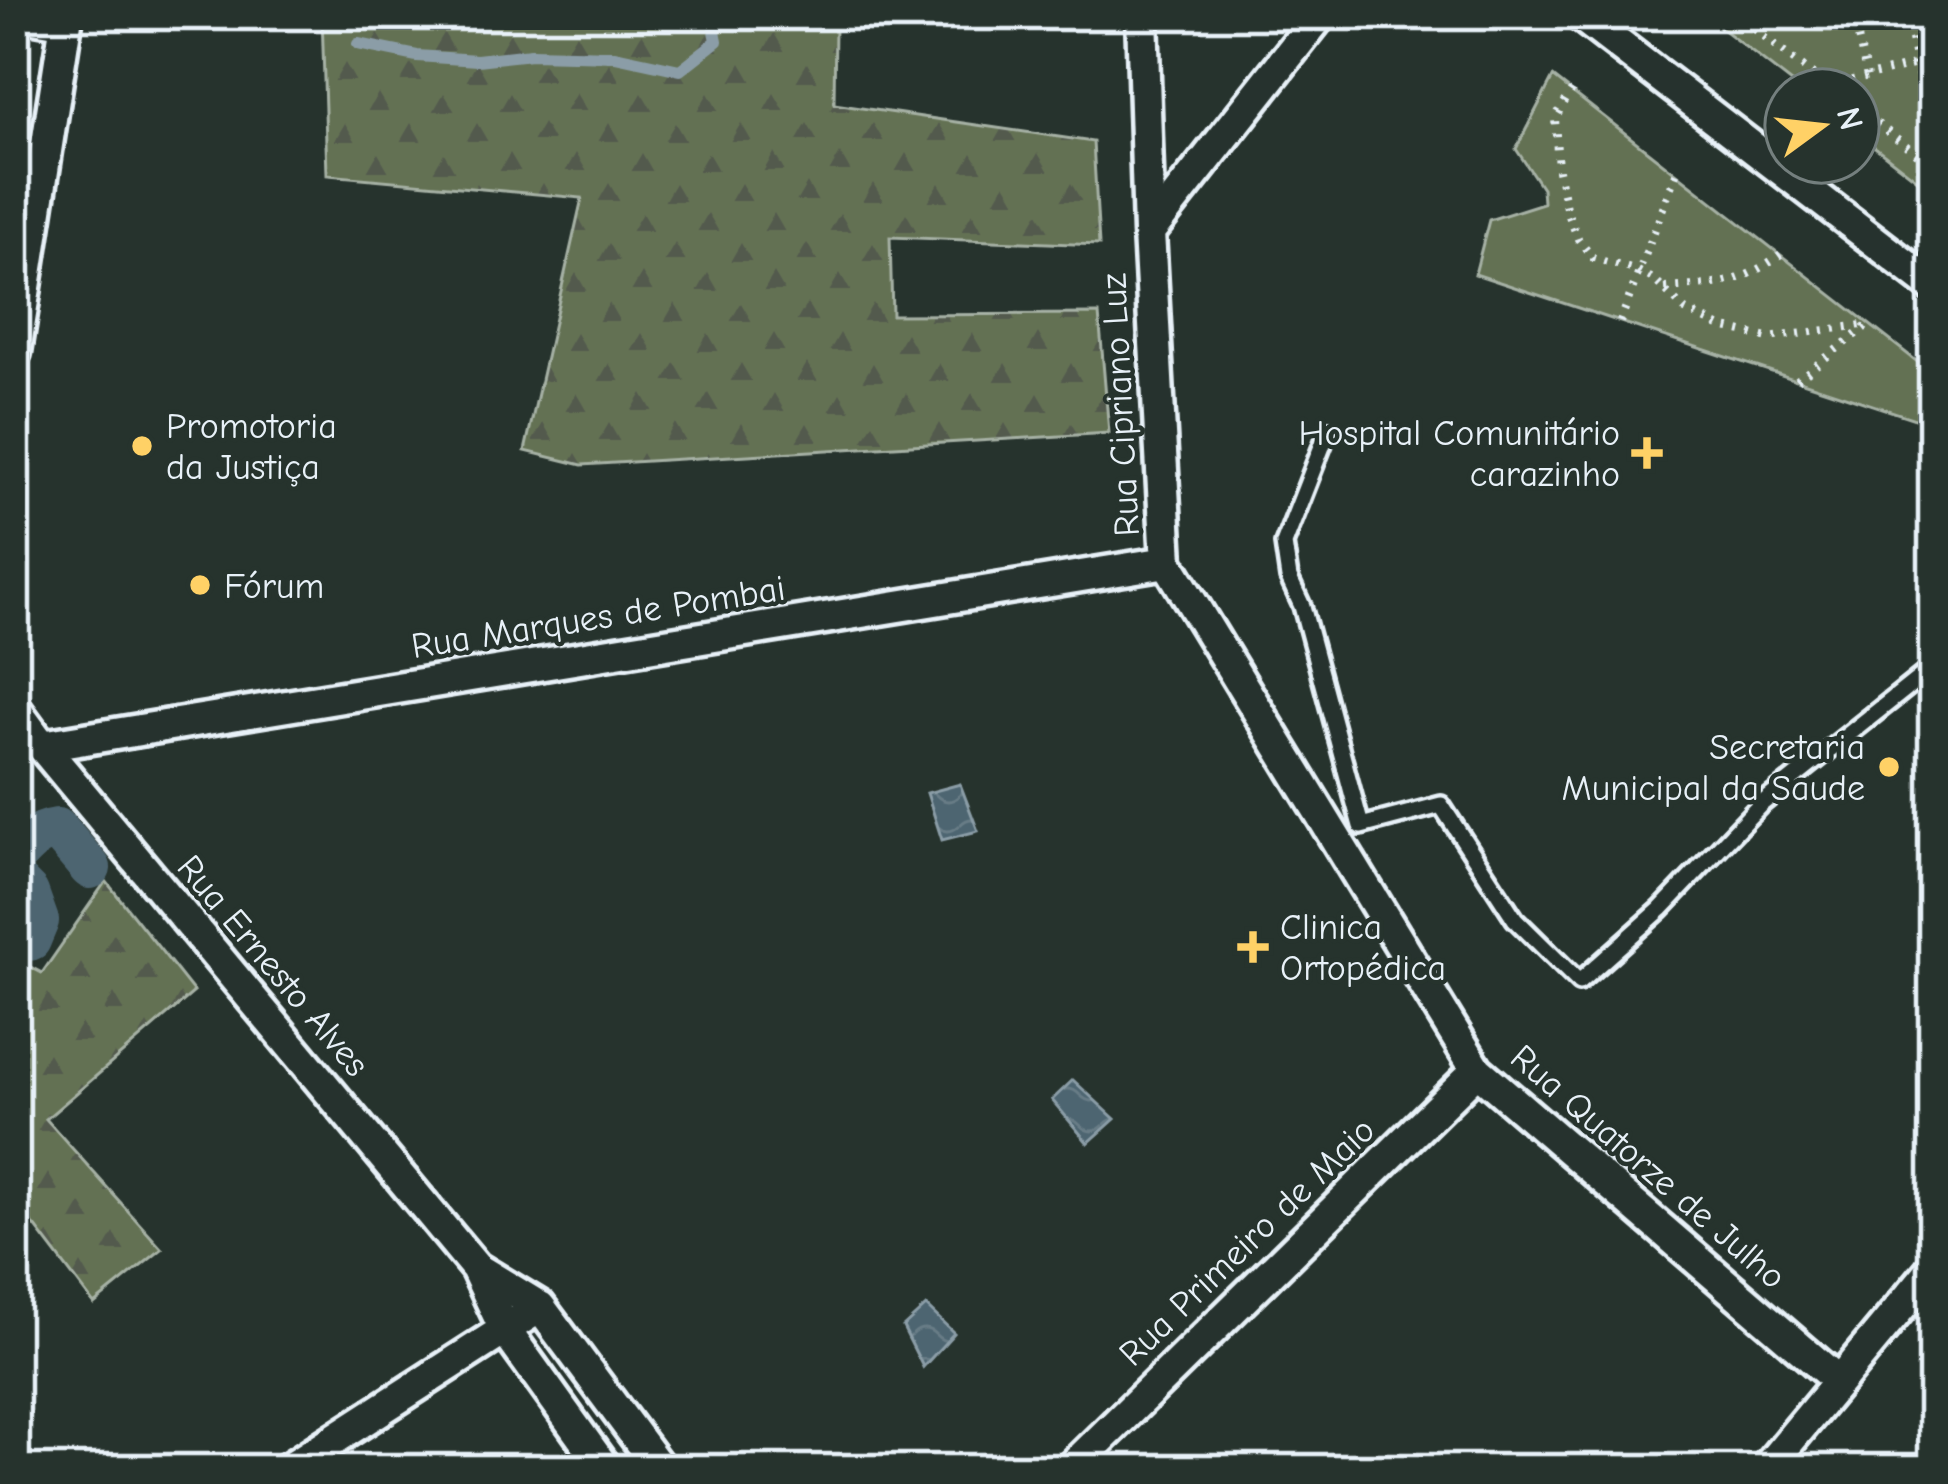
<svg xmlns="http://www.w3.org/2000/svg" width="1948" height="1484" viewBox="0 0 1948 1484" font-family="'Comic Neue',sans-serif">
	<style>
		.green { fill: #637152; stroke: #a6b1a5; stroke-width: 3 }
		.forest { fill: url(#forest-firs); stroke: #a6b1a5; stroke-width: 3 }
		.water { fill: url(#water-waves); stroke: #8b9da7; stroke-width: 3 }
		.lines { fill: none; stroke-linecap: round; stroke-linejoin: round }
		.stream { stroke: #8b9da7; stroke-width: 12 }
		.canal { stroke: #4d6571; stroke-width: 42 }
		.service-casing { stroke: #e8f1f8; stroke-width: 24 }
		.minor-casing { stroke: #e8f1f8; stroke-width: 39 }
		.path { stroke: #e8f1f8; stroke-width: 8; stroke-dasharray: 3 9; stroke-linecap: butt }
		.service { stroke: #26332d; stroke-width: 15 }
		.minor { stroke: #26332d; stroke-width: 30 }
		.poi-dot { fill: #ffd166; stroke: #26332d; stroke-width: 4.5 }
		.labels { text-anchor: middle; stroke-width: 9; stroke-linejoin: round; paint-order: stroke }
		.street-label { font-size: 36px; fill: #e8f1f8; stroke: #26332d }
		.poi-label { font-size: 36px; fill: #e8f1f8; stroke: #26332d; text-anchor: start }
	</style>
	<defs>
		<pattern id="forest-firs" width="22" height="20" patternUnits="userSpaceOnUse" patternTransform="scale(3)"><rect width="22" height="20" fill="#637152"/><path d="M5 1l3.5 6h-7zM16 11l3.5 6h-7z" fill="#535a4e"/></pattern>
		<pattern id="water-waves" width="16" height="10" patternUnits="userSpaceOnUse" patternTransform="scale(3)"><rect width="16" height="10" fill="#4d6571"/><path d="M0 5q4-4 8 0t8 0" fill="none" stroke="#677c86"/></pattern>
	</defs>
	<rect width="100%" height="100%" fill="#26332d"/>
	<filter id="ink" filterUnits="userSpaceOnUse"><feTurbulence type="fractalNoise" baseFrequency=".00833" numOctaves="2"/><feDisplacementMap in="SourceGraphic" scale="24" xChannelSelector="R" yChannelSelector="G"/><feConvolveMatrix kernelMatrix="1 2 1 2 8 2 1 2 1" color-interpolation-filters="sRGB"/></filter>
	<g filter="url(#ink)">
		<path class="green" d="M 1704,15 L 1924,15 L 1933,63 L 1933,192 L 1858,134 L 1858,90 L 1801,90 Z
			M 1553,77 L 1933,374 L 1933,425 L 1475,274 L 1489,220 L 1543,203 L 1542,188 L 1516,149 Z"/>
		<path class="forest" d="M 322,15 L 793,15 L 835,24 L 834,104 L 1093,142 L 1099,245 L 890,237 L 892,315 L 1099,314 L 1109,433 L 582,465 L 525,451 L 582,198 L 327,175 Z
			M 106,881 L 194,992 L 46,1119 L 162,1249 L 94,1304 L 35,1226 L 15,1208 L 15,959 L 42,973 Z"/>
		<path class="water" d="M 960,784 L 978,831 L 942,840 L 927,793 Z
			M 1073,1080 L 1115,1119 L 1088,1143 L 1052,1100 Z
			M 926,1306 L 954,1333 L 923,1367 L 903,1327 Z"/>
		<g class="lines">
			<path class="stream" d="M 358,44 L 417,56 L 477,60 L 531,54 L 615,56 L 680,70 L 717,41 L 712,15"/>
			<path class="canal" d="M 15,856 C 28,842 37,832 57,829 L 90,868
				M 15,880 L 28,893 L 38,921 L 30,940 L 15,939"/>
			<g class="service-casing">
				<path id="service" d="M 15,21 L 65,30
					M 1328,431 L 1284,544 L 1289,578 L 1302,606 L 1361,826 L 1441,805 L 1515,919 L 1579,982 L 1661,909 L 1760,805 L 1933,667"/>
			</g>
			<g class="minor-casing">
				<path id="minor" d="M 1142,15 L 1149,232
					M 1320,15 L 1149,232 L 1167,562 L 1477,1070 L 1837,1380
					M 1580,15 L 1933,286
					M 15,352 L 67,15
					M 15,709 L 42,746 L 476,1268 L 505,1330 L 605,1469
					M 42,746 L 1167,562
					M 476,1268 L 540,1307 L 660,1469
					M 288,1469 L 540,1307
					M 1070,1469 L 1477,1070
					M 1766,1469 L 1933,1268"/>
			</g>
			<path class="path" d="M 1735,15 L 1833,90
				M 1853,15 L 1867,77
				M 1906,15 L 1933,143
				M 1828,86 L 1917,64
				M 1572,90 L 1555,118 L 1558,170 L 1566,208 L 1578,239 L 1593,258 L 1638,271 L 1653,279 L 1685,310 L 1721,327 L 1768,338 L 1869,324
				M 1858,109 L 1933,166
				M 1665,288 C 1717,284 1736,287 1781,254
				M 1620,322 L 1677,171
				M 1797,380 L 1868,325"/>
			<use href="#service" class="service"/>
			<use href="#minor" class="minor"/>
		</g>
	</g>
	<g class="poi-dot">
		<circle cx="142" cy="446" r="12"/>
		<path d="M1641 435h12v12h12v12h-12v12h-12v-12h-12v-12h12z"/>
		<circle cx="200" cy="585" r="12"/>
		<circle cx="1889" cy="767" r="12"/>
		<path d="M1247 929h12v12h12v12h-12v12h-12v-12h-12v-12h12z"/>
	</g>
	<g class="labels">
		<g class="street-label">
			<text transform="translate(1119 405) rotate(-93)" y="13">Rua Cipriano Luz</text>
			<text transform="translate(598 616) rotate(-9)" y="13">Rua Marques de Pombai</text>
			<text transform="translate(274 965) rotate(50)" y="13">Rua Ernesto Alves</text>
			<text transform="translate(1649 1166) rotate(41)" y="13">Rua Quatorze de Julho</text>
			<text transform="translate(1246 1241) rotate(-44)" y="13">Rua Primeiro de Maio</text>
		</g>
		<g class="poi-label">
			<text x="166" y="438">Promotoria<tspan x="166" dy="41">da Justiça</tspan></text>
			<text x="1620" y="445" text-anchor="end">Hospital Comunitário<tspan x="1620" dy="41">carazinho</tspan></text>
			<text x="224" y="598">Fórum</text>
			<text x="1865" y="759" text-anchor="end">Secretaria<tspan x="1865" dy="41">Municipal da Saude</tspan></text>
			<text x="1280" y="939">Clinica<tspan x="1280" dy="41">Ortopédica</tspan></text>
		</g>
	</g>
	<rect width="1948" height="1484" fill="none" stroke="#26332d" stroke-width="60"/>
	<rect x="30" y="30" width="1888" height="1424" fill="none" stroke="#e8f1f8" stroke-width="4.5" filter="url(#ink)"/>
	<g transform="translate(1822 126) rotate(75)"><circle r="57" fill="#26332d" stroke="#747f7e" stroke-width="3"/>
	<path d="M0-9L21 45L0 30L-21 45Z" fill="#ffd166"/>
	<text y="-18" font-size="33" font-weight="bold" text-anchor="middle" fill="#e8f1f8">N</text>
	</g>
</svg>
